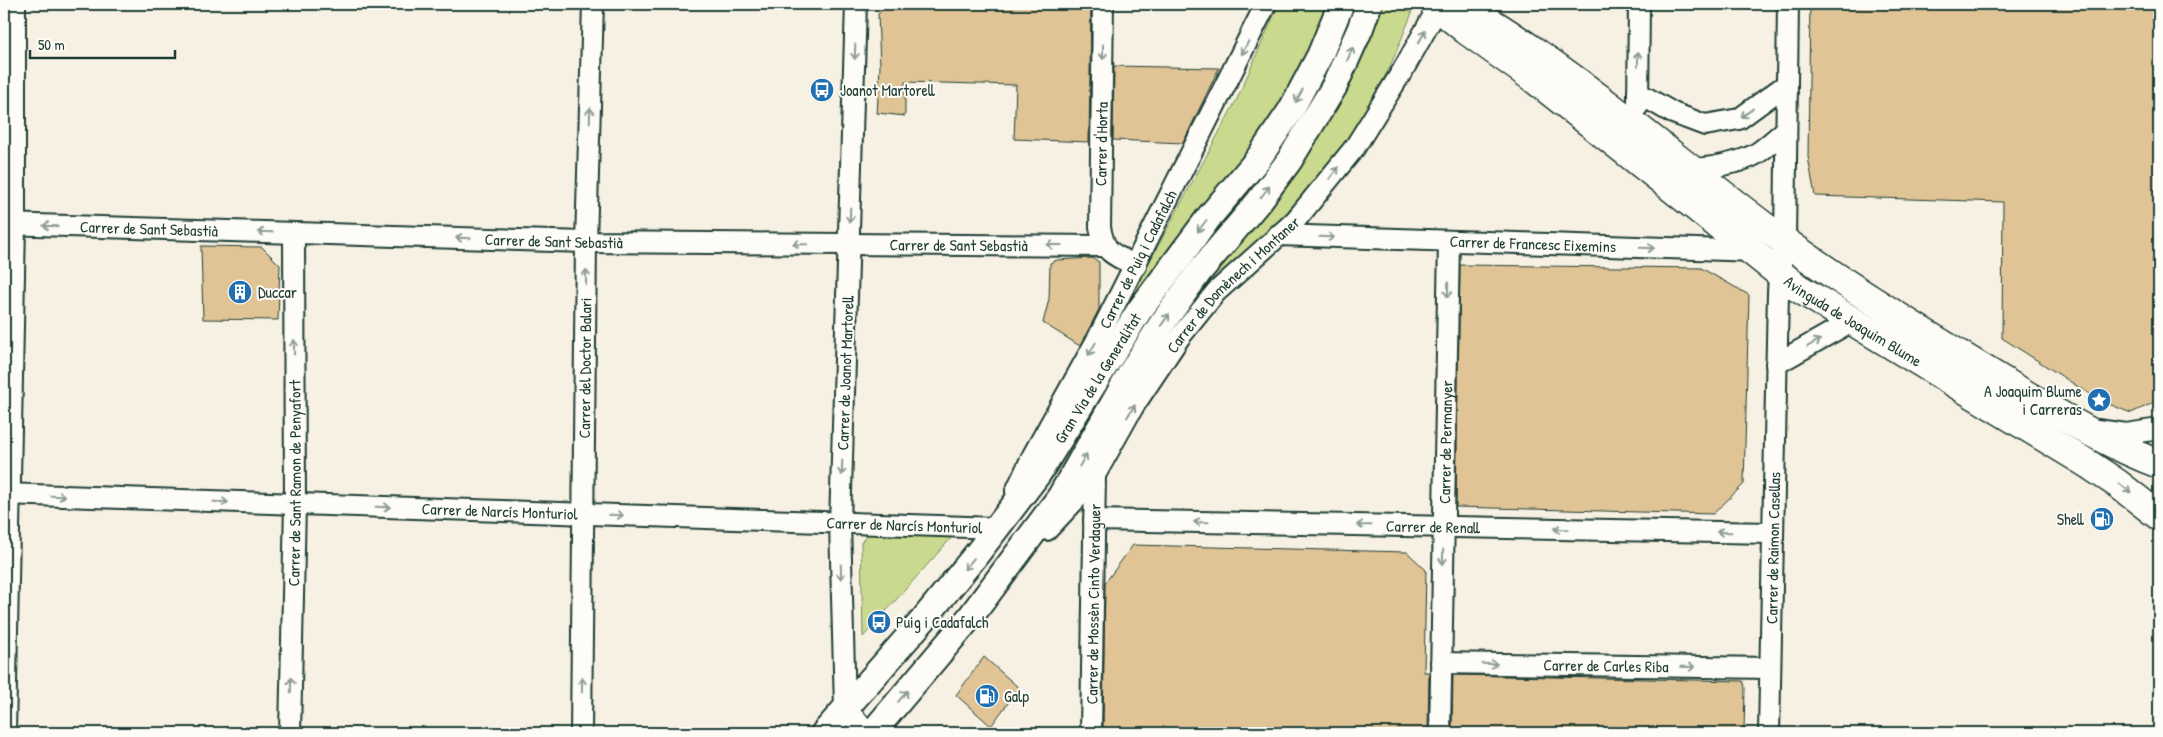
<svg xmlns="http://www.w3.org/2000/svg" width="2163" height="737" viewBox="0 0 2163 737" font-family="'Patrick Hand',sans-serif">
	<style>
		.green { fill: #c9d98d; stroke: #748b60 }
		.building { fill: #e0c495; stroke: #1f3d34 }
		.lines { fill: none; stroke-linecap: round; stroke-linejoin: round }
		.minor-casing { stroke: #1f3d34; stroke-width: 24 }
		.tertiary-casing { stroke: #1f3d34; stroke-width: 29 }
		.secondary-casing { stroke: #1f3d34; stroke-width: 31 }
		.minor { stroke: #fdfcf7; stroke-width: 20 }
		.tertiary { stroke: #fdfcf7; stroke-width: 25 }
		.secondary { stroke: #fdfcf7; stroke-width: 28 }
		.oneway { stroke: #8e9c96 }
		.labels { text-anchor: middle; stroke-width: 4; stroke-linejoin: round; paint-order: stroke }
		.poi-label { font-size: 16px; fill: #1f3d34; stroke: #fdfcf7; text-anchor: start }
		.street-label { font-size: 16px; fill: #1f3d34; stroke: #fdfcf7 }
	</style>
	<rect width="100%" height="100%" fill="#f7f1e3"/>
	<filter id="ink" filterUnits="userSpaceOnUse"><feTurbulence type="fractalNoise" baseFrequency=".02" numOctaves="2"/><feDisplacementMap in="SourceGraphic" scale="10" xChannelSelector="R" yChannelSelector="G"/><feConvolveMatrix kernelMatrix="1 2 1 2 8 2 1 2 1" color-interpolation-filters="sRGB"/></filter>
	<g filter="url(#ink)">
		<path class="green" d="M 1279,4 L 1327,4 L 1319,26 L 1294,83 L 1266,128 L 1107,341 L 1237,99 Z
			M 1382,4 L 1394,4 L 1412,13 L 1390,67 L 1361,119 L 1330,165 L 1266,234 L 1139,381 L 1197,290 L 1363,51 Z
			M 871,532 L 953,536 L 863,637 L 861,543 L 866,535 Z"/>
		<path class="building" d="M 888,4 L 1091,4 L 1089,142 L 1014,139 L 1016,85 L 905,82 L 905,116 L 877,113 L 880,67 L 878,14 Z
			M 1810,4 L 2159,4 L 2159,398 L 2151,404 L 2131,413 L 2099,400 L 2002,338 L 2003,202 L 1815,196 L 1808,157 Z
			M 1114,66 L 1219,68 L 1183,143 L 1113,140 Z
			M 201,246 L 262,247 L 280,265 L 278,320 L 203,319 Z
			M 1092,258 L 1099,262 L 1099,309 L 1080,346 L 1043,323 L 1049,299 L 1050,263 L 1057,260 Z
			M 1460,265 L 1701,268 L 1749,295 L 1744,484 L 1713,514 L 1456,507 Z
			M 1133,545 L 1407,552 L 1426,570 L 1424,672 L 1429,672 L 1428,733 L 1103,733 L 1105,583 Z
			M 984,657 L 1019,688 L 991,726 L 956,695 Z
			M 1453,675 L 1743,681 L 1745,688 L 1744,733 L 1452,733 Z"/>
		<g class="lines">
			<g class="minor-casing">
				<g id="minor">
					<path d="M 856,4 L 840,523 L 845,708 L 868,733"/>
					<path d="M 1103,4 L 1100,227 C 1105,255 1112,253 1136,266"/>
					<path d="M 1638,93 L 1673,113 L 1705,125 L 1739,119 L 1787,84"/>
					<path d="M 1638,106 L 1639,4"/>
					<path d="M 1684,167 C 1700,172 1745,162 1759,152 C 1769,145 1777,137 1786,130"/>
					<path id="s1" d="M 4,224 L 586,242 L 1103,246"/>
					<path id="s2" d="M 1278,235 L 1756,251"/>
					<path d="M 1776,364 L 1852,321"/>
					<path d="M 2097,430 L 2126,434 L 2159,429"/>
					<path id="s3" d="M 1016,491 L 1033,455 L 1099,336 L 1266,4"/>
					<path id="s4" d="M 4,494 L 997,528"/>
					<path id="s5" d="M 1094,520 L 1772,533"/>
					<path id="s6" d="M 1047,530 L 1078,497 L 1095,475 L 1133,407 L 1179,338 L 1216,292 L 1295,221 L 1355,147 L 1403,70 L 1440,4"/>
					<path id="s7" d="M 1441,663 L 1770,668"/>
					<path d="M 5,733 L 15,224 L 15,4"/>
					<path id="s8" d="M 290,733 L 295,504 L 294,233"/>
					<path id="s9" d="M 581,733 L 586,242 L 593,4"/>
					<path id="s10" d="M 1091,733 L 1095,475"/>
					<path id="s11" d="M 1440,733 L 1449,241"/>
					<path id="s12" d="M 1769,733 L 1778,293 L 1779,274 L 1785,241 L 1788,4"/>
				</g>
			</g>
			<g class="tertiary-casing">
				<g id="tertiary">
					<path id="s13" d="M 824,733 L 923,620 L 976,555 L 1038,474 L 1139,311 L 1210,216 L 1258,159 L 1291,110 L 1320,55 L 1341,4"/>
					<path d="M 872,733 L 971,616 L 1060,497 L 1132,371 L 1161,325 L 1199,272 L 1259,201 L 1289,161 L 1334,87 L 1360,29 L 1369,4"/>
				</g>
			</g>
			<g class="secondary-casing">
				<g id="secondary">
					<path id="s14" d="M 1434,4 L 1466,30 L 1533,78 L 1798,288 L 2088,464 L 2118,484 L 2159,516"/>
					<path d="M 1457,4 C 1489,19 1518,40 1547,60 C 1622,112 1692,172 1765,227 C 1841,283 1922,332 2003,381 C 2054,411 2103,443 2159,464"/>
				</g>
			</g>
			<use href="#minor" class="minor"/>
			<use href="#tertiary" class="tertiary"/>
			<use href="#secondary" class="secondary"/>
		</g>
		<defs><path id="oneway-shaft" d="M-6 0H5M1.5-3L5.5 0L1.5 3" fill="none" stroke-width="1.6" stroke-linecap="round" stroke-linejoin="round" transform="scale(1.25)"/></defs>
		<g class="oneway">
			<use href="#oneway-shaft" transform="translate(1422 37) rotate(-61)"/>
			<use href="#oneway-shaft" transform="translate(1245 48) rotate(117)"/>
			<use href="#oneway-shaft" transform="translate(855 52) rotate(92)"/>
			<use href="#oneway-shaft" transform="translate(1103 52) rotate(90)"/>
			<use href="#oneway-shaft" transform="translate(1350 54) rotate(-67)"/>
			<use href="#oneway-shaft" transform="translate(1638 59) rotate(-89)"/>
			<use href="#oneway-shaft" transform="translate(1299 96) rotate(119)"/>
			<use href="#oneway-shaft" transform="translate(1747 113) rotate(144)"/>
			<use href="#oneway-shaft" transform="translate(590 115) rotate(-88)"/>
			<use href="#oneway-shaft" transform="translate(1334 173) rotate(-52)"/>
			<use href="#oneway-shaft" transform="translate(1265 192) rotate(-53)"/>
			<use href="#oneway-shaft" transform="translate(850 215) rotate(92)"/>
			<use href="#oneway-shaft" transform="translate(50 226) rotate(-178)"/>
			<use href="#oneway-shaft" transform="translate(1202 226) rotate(127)"/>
			<use href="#oneway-shaft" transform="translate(265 232) rotate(-178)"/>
			<use href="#oneway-shaft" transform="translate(1327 237) rotate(2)"/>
			<use href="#oneway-shaft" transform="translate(463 238) rotate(-178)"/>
			<use href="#oneway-shaft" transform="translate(800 244) rotate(-179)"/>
			<use href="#oneway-shaft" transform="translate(1054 245) rotate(-180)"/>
			<use href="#oneway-shaft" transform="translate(1647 248) rotate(2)"/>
			<use href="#oneway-shaft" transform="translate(586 277) rotate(-90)"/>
			<use href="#oneway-shaft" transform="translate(1448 290) rotate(91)"/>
			<use href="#oneway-shaft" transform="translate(1165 320) rotate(-55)"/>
			<use href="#oneway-shaft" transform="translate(1814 343) rotate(-29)"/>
			<use href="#oneway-shaft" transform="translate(294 347) rotate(-90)"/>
			<use href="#oneway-shaft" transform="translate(1092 349) rotate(120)"/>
			<use href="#oneway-shaft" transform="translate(1131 411) rotate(-58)"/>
			<use href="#oneway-shaft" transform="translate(1083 460) rotate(-60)"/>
			<use href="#oneway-shaft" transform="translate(842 468) rotate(92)"/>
			<use href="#oneway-shaft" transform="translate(2125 488) rotate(38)"/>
			<use href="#oneway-shaft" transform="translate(58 496) rotate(2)"/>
			<use href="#oneway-shaft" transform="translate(221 502) rotate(2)"/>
			<use href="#oneway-shaft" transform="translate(383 507) rotate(2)"/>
			<use href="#oneway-shaft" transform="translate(616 515) rotate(2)"/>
			<use href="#oneway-shaft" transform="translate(1201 522) rotate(-179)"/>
			<use href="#oneway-shaft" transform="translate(1364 525) rotate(-179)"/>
			<use href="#oneway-shaft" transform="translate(1561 529) rotate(-179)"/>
			<use href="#oneway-shaft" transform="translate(1724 532) rotate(-179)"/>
			<use href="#oneway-shaft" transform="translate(1443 557) rotate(91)"/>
			<use href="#oneway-shaft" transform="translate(969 564) rotate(130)"/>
			<use href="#oneway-shaft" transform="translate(841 572) rotate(88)"/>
			<use href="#oneway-shaft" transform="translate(1490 664) rotate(1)"/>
			<use href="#oneway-shaft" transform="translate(1688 667) rotate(1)"/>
			<use href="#oneway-shaft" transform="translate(291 685) rotate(-89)"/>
			<use href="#oneway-shaft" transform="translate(582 685) rotate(-89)"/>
			<use href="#oneway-shaft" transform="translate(903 696) rotate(-50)"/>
		</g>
	</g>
	<defs>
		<g id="bus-disc" transform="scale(1.25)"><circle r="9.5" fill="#1f6fb2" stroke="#fdfcf7"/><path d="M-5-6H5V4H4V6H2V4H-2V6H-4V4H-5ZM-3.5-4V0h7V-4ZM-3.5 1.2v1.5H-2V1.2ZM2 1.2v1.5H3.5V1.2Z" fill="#fff"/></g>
		<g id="building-disc" transform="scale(1.25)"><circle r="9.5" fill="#1f6fb2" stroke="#fdfcf7"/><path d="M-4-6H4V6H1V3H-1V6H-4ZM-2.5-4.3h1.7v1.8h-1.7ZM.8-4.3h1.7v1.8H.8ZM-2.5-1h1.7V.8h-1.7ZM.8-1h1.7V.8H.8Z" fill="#fff"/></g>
		<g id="sight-disc" transform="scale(1.25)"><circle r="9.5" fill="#1f6fb2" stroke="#fdfcf7"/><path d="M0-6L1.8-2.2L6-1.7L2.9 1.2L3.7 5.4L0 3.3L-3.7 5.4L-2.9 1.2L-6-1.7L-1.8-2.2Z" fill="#fff"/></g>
		<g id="fuel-disc" transform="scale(1.25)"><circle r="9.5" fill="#1f6fb2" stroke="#fdfcf7"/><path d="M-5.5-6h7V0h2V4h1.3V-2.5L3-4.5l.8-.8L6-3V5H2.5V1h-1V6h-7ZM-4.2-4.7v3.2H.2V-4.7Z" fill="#fff"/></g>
	</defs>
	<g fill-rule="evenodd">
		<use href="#bus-disc" x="822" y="90"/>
		<use href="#building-disc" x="240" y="292"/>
		<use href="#sight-disc" x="2099" y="400"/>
		<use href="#fuel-disc" x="2102" y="519"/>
		<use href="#bus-disc" x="879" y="622"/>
		<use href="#fuel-disc" x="987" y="696"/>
	</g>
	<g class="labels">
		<g class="poi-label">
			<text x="840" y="96">Joanot Martorell</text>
			<text x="258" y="298">Duccar</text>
			<text x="2082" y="397" text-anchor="end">A Joaquim Blume<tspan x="2082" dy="18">i Carreras</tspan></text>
			<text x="2084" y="525" text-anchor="end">Shell</text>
			<text x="896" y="628">Puig i Cadafalch</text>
			<text x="1004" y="702">Galp</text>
		</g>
		<g class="street-label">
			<text transform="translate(1101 144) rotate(-89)" y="6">Carrer d'Horta</text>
			<text dy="6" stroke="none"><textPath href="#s1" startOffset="145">Carrer de Sant Sebastià</textPath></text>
			<text dy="6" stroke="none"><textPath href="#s1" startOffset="550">Carrer de Sant Sebastià</textPath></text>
			<text dy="6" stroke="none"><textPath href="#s2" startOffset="255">Carrer de Francesc Eixemins</textPath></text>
			<text dy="6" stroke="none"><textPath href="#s1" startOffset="955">Carrer de Sant Sebastià</textPath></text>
			<text dy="6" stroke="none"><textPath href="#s3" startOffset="262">Carrer de Puig i Cadafalch</textPath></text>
			<text dy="6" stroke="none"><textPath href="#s6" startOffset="310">Carrer de Domènech i Montaner</textPath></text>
			<text dy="6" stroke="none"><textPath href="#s14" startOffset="526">Avinguda de Joaquim Blume</textPath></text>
			<text dy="6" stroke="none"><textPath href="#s9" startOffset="365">Carrer del Doctor Balari</textPath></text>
			<text transform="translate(845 373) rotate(-88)" y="6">Carrer de Joanot Martorell</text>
			<text dy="6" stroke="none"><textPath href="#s13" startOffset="449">Gran Via de la Generalitat</textPath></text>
			<text dy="6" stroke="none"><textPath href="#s11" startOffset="291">Carrer de Permanyer</textPath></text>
			<text dy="6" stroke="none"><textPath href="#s8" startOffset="250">Carrer de Sant Ramon de Penyafort</textPath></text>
			<text dy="6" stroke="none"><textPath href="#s4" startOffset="496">Carrer de Narcís Monturiol</textPath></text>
			<text dy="6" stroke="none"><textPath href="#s4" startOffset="901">Carrer de Narcís Monturiol</textPath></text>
			<text dy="6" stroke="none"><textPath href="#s5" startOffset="339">Carrer de Renall</textPath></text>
			<text dy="6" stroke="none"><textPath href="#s12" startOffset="185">Carrer de Raimon Casellas</textPath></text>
			<text dy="6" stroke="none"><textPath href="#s10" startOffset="129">Carrer de Mossèn Cinto Verdaguer</textPath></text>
			<text dy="6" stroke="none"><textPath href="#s7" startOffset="165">Carrer de Carles Riba</textPath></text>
		</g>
	</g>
	<rect width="2163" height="737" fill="none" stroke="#fdfcf7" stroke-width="20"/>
	<rect x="10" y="10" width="2143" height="717" fill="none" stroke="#1f3d34" stroke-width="2" filter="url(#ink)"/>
	<path d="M30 50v8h145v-8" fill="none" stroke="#1f3d34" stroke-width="2.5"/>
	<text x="38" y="50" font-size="15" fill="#1f3d34" stroke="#fdfcf7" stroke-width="4" paint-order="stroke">50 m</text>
</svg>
